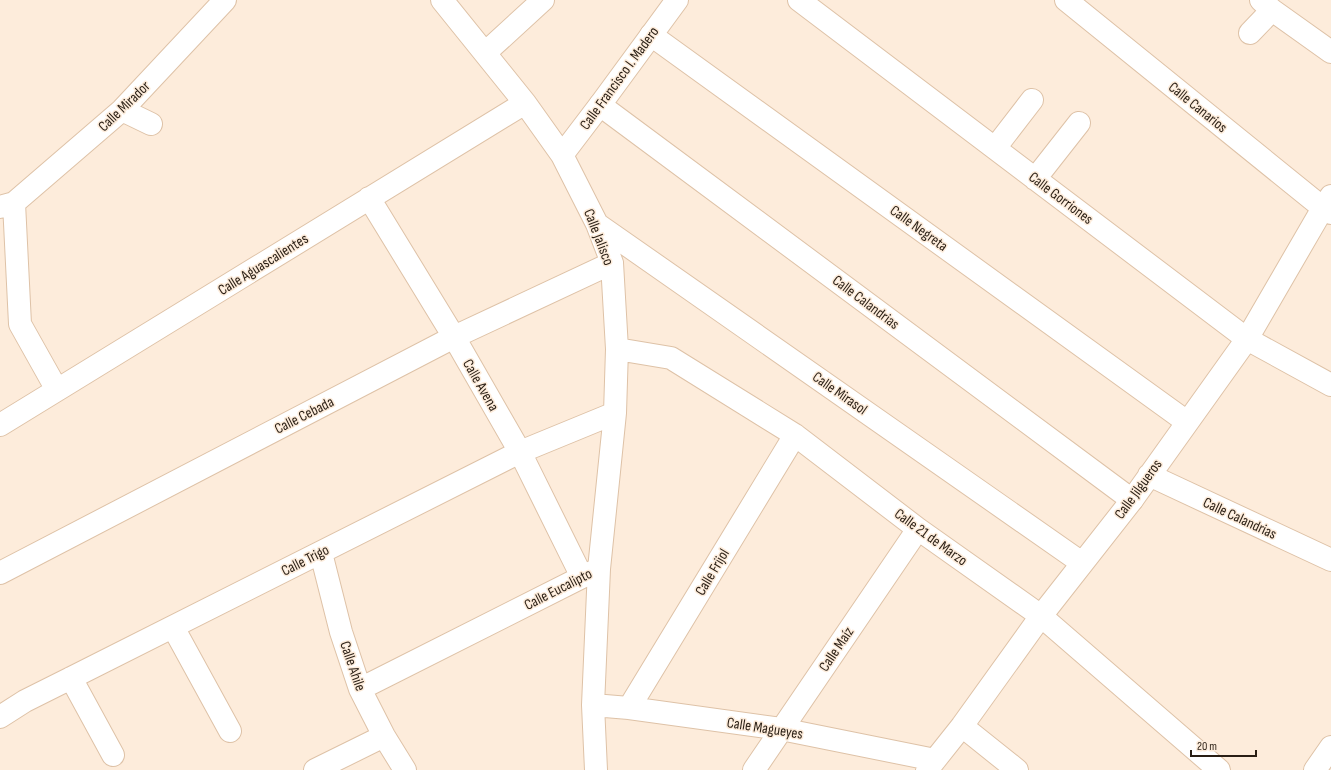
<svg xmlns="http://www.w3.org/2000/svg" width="1331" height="770" viewBox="0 0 1331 770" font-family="'Sofia Sans Condensed',sans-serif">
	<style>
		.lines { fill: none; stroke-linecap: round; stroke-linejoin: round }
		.minor-casing { stroke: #dec2a7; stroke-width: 24 }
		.tertiary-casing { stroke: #dec2a7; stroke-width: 24 }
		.minor { stroke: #fff; stroke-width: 22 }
		.tertiary { stroke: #fff; stroke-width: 22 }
		.labels { text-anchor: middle; stroke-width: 3; stroke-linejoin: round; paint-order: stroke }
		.street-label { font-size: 15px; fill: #291e14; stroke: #fdecdb }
	</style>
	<rect width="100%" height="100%" fill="#fdecdb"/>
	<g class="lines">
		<g class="minor-casing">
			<path id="minor" d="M 442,0 L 525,103 L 562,155 L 597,224 L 612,263 L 617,349 L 615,413 L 599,569 L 593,705 L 596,770
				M 799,0 L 1247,339 L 1331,385
				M 1066,0 L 1323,208 L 1331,213
				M 1261,0 L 1272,10 L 1331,52
				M 1250,33 L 1272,10
				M 651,35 L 1187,422
				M 485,53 L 543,0
				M 122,110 L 151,124
				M 995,148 L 1032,100
				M 562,155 L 600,105
				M 1035,179 L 1079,123
				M 369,198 L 454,337 L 520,452 L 582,577
				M 14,203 L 20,324 L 57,390
				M 0,207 L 14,203 L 122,110 L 225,0
				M 597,224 L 1082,563
				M 617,349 L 671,358 L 795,435 L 918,529 L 1041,616 L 1219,770
				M 0,425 L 525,103
				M 321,553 L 341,632 L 360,689 L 384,736 L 405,770
				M 0,573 L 454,337 L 612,263
				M 173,627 L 230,731
				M 71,678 L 113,755
				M 360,689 L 596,570
				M 593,705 L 629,708 L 781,729 L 935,760
				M 629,708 L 795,435
				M 0,717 L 25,701 L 71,678 L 520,452 L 615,413
				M 962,726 L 1017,770
				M 315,770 L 384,736
				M 754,770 L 918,529
				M 927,770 L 962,726 L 1041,616 L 1132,500"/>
		</g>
		<g class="tertiary-casing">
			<path id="tertiary" d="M 677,0 L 600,105 L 1132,500 L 1247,339 L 1323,208 L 1331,196
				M 1149,475 L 1331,560
				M 1315,770 L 1331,747"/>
		</g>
		<use href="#minor" class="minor"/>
		<use href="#tertiary" class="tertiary"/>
	</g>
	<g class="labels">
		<g class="street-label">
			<text transform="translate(619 78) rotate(-54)" y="5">Calle Francisco I. Madero</text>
			<text transform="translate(124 106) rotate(-44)" y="5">Calle Mirador</text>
			<text transform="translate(1198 107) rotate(39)" y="5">Calle Canarios</text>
			<text transform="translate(1061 198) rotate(37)" y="5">Calle Gorriones</text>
			<text transform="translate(919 228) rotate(36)" y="5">Calle Negreta</text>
			<text transform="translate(599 237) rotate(69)" y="5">Calle Jalisco</text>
			<text transform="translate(263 264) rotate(-32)" y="5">Calle Aguascalientes</text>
			<text transform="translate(866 302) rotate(37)" y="5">Calle Calandrias</text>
			<text transform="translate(481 385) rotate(60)" y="5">Calle Avena</text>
			<text transform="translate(840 393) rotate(35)" y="5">Calle Mirasol</text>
			<text transform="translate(304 415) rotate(-27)" y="5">Calle Cebada</text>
			<text transform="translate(1138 489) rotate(-54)" y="5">Calle Jilgueros</text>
			<text transform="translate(1240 518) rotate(25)" y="5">Calle Calandrias</text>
			<text transform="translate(931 537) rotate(36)" y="5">Calle 21 de Marzo</text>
			<text transform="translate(305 560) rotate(-27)" y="5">Calle Trigo</text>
			<text transform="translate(712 572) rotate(-59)" y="5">Calle Frijol</text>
			<text transform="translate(558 589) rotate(-27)" y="5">Calle Eucalipto</text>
			<text transform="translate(836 649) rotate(-56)" y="5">Calle Maíz</text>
			<text transform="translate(353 666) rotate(71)" y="5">Calle Ahile</text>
			<text transform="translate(765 728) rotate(9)" y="5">Calle Magueyes</text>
		</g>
	</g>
	<path d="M1191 750v6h65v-6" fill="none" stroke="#291e14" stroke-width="2"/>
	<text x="1197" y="750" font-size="12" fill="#291e14" stroke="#fdecdb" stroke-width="3" paint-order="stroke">20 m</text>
</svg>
